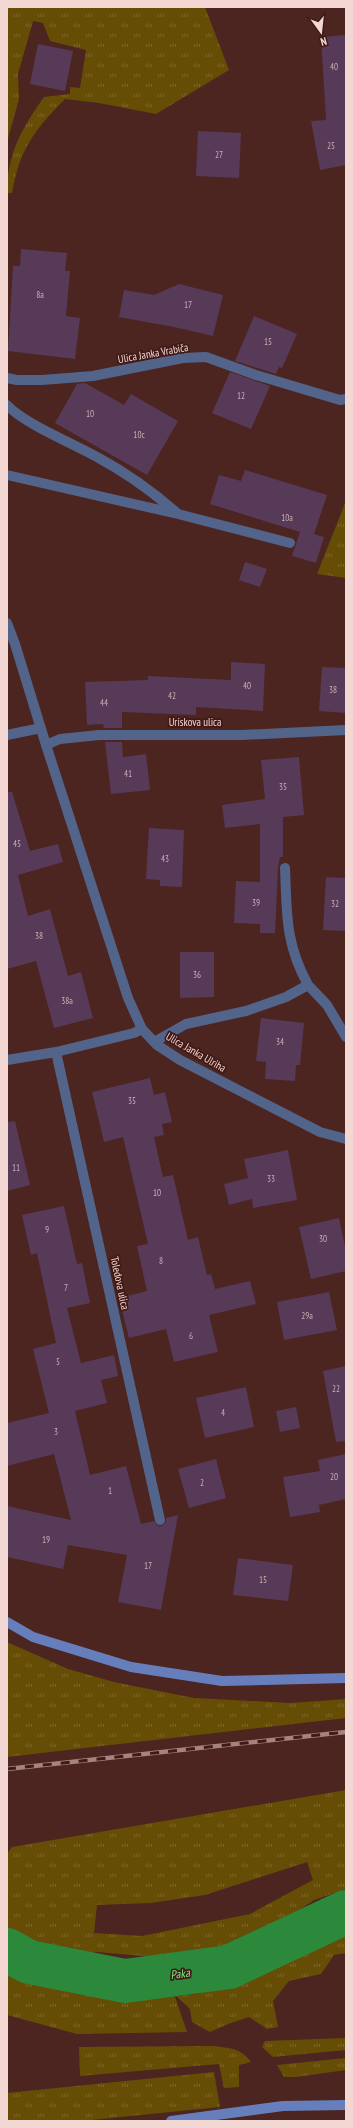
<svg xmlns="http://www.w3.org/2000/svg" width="353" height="2128" viewBox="0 0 353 2128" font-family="'PT Sans Narrow',sans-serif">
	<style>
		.grass { fill: url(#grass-tufts); fill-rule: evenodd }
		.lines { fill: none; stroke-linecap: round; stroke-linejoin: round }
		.river { stroke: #2c883b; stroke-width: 44 }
		.building { fill: #573a58 }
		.street { stroke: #53648a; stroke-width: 10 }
		.secondary { stroke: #667fbc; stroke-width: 10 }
		.rail-casing { stroke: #a58480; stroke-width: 4.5 }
		.rail { stroke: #411917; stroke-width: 3; stroke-dasharray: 9; stroke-linecap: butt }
		.labels { text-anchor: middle; stroke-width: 3.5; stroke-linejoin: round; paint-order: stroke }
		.number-label { font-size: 9px; fill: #cbb0b4 }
		.street-label { font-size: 11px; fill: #f2d7d3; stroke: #411917 }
		.water-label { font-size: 12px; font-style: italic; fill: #7bec87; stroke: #411917 }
	</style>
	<defs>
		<pattern id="grass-tufts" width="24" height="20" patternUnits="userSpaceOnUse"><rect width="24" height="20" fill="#664d06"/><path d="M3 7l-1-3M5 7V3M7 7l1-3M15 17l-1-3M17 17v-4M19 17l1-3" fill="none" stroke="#7c6629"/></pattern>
	</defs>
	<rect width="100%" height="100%" fill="#4c2420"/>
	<path class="grass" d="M 7,7 L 205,7 L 229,70 L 156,114 L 99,103 L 65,99 C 34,130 20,149 12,193 L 7,193 C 7,154 22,128 44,97 L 70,94 L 70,87 L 80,88 L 86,50 L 50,41 L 43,23 L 33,21 L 18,74 L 19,99 L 7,142 Z
		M 346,500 L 346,578 L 317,574 L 344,506 Z
		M 7,1642 L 68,1669 L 114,1682 L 194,1698 L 291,1703 L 346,1699 L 346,1718 L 7,1757 Z
		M 346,1790 L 346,1889 L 314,1900 L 280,1923 L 221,1949 L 189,1960 L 97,1952 L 67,1956 L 36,1948 L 7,1932 L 7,1854 L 12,1847 ZM 307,1862 L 313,1880 L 250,1914 L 142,1936 L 94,1933 L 97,1905 L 151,1903 L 205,1895 Z
		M 346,1924 L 346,1953 L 334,1955 L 321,1974 L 289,1981 L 273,2001 L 278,2027 L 267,2029 L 249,2017 L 228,2024 L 210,2032 L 192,2022 L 190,2009 L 176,1996 L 196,1994 L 231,1985 L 297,1956 Z
		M 7,1967 C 26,1974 47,1986 68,1990 C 103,1998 137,1995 172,1988 L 187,2032 L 77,2034 L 7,2015 Z
		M 346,2038 L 346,2050 L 273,2057 L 262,2047 L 265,2041 Z
		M 213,2046 C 229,2048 241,2048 251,2062 L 239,2065 L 239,2087 L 224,2088 L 219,2064 L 80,2076 L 79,2047 Z
		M 346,2058 L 346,2070 L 296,2077 L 284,2077 L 277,2065 Z
		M 214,2072 L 220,2107 L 81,2121 L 7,2121 L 7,2093 Z"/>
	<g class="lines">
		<path class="river" d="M 7,1950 L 29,1962 L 125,1981 L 229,1967 L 346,1912"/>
	</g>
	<path class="building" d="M 346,35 L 346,165 L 320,170 L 311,121 L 326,120 L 321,37 Z
		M 38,44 L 73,51 L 65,91 L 30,84 Z
		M 198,131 L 241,133 L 239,178 L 196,176 Z
		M 21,249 L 67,253 L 65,271 L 70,271 L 66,316 L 80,318 L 75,359 L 8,351 L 13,266 L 20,266 Z
		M 179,284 L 223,295 L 213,336 L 174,327 L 119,317 L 124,290 L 154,295 Z
		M 254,316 L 297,334 L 282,368 L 279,367 L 276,374 L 235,361 Z
		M 230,372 L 270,386 L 251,429 L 212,413 Z
		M 85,383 L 124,405 L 131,394 L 178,421 L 147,475 L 55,423 L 77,384 Z
		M 245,470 L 327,495 L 314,534 L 324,537 L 316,563 L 292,556 L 300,532 L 210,504 L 219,475 L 241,481 Z
		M 245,562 L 267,569 L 260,587 L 239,580 Z
		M 231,662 L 265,664 L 263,711 L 196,707 L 196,715 L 122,712 L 122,728 L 104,728 L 103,724 L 87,725 L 85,682 L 148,680 L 148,676 L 231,680 Z
		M 322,667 L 346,668 L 346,713 L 319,711 Z
		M 105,742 L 122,742 L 123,757 L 146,754 L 150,790 L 111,794 Z
		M 299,757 L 304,815 L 283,817 L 283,857 L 280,857 L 278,868 L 275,933 L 260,933 L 260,924 L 234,923 L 236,881 L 260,882 L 260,824 L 225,828 L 222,805 L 265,799 L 261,760 Z
		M 7,792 L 12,792 L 30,851 L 58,844 L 63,862 L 18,875 L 28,916 L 50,909 L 68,976 L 81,972 L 93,1018 L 54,1028 L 36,961 L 7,969 Z
		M 149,828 L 184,830 L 182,887 L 160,886 L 160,880 L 146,879 Z
		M 326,877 L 346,878 L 346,931 L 323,930 Z
		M 180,952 L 214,952 L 214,997 L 180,998 Z
		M 261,1018 L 304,1023 L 300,1065 L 296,1065 L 295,1081 L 265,1079 L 266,1062 L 256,1061 Z
		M 150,1078 L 154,1095 L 165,1092 L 172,1122 L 162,1124 L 164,1135 L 154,1137 L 163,1177 L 173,1175 L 188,1240 L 198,1237 L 207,1275 L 211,1274 L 215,1289 L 250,1281 L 256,1304 L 209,1315 L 218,1352 L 174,1362 L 166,1329 L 129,1338 L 119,1298 L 147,1291 L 137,1246 L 148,1244 L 123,1137 L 104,1142 L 92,1092 Z
		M 15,1121 L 30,1185 L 7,1191 L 7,1122 Z
		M 288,1150 L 297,1200 L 253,1208 L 252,1199 L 229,1205 L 224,1184 L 248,1178 L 244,1159 Z
		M 64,1206 L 77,1264 L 82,1263 L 90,1303 L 67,1308 L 81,1363 L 114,1355 L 118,1376 L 101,1380 L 107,1403 L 75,1411 L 90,1475 L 126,1466 L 141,1524 L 154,1521 L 158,1526 L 162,1526 L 166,1522 L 166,1518 L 178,1515 L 161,1610 L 118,1602 L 127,1555 L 68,1545 L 63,1569 L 7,1557 L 7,1506 L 71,1520 L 54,1454 L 7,1466 L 7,1423 L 49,1413 L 33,1349 L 56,1343 L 37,1253 L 31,1255 L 22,1215 Z
		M 339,1218 L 346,1251 L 346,1271 L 311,1279 L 299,1227 Z
		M 329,1292 L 337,1330 L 284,1340 L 277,1302 Z
		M 346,1366 L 346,1441 L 336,1442 L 323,1371 Z
		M 246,1387 L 254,1427 L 205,1438 L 196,1398 Z
		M 296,1407 L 300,1428 L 280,1432 L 276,1411 Z
		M 346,1454 L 346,1499 L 319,1505 L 320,1512 L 290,1517 L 283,1477 L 320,1471 L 318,1460 Z
		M 216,1459 L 226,1498 L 189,1508 L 178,1469 Z
		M 238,1558 L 293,1565 L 288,1601 L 233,1595 Z"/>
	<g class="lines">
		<path class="street" d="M 7,378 L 17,380 L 42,380 L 93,376 L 183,358 L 206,357 L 256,375 L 340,400 L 346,399
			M 7,405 C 23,423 74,444 97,457 C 125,472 153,492 177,513
			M 7,475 L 178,514 L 290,543
			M 7,623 L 15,644 L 46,745 L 128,998 L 142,1029 L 157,1045 L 180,1060 L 320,1132 L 346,1139
			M 7,735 L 41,728
			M 46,745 L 60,739 L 99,735 L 242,735 L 346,730
			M 285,868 C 287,914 285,943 308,985
			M 154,1042 L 186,1024 L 246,1011 L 286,997 L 308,985 L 327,1005 L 346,1037
			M 56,1052 L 160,1520
			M 7,1060 L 56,1052 L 134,1033 L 142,1029"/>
		<path class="secondary" d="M 7,1622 L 33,1637 L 131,1667 L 222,1681 L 346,1678
			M 171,2121 L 283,2106 L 346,2105"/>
		<g class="rail-casing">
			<path id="rail" d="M 7,1769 L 346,1732"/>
		</g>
		<use href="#rail" class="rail"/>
	</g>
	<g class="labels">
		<g class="number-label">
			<text x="334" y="70">40</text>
			<text x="331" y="149">25</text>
			<text x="219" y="158">27</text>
			<text x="40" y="298">8a</text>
			<text x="188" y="308">17</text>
			<text x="268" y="345">15</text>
			<text x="241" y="399">12</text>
			<text x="90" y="417">10</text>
			<text x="139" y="438">10c</text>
			<text x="287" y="521">10a</text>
			<text x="247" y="689">40</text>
			<text x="333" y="693">38</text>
			<text x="172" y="699">42</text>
			<text x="104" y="706">44</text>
			<text x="128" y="777">41</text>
			<text x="283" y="790">35</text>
			<text x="17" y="847">45</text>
			<text x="165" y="862">43</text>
			<text x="256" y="906">39</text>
			<text x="335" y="907">32</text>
			<text x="39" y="939">38</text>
			<text x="197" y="978">36</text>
			<text x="67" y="1004">38a</text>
			<text x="280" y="1045">34</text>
			<text x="132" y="1104">35</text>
			<text x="16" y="1171">11</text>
			<text x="271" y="1182">33</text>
			<text x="157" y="1196">10</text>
			<text x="47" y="1233">9</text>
			<text x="323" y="1242">30</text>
			<text x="161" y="1264">8</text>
			<text x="66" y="1291">7</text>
			<text x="307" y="1319">29a</text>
			<text x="191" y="1339">6</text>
			<text x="58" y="1365">5</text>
			<text x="336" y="1392">22</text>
			<text x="223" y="1416">4</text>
			<text x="56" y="1435">3</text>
			<text x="334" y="1480">20</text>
			<text x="202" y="1486">2</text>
			<text x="110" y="1494">1</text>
			<text x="46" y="1543">19</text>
			<text x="148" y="1569">17</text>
			<text x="263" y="1583">15</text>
		</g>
		<g class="street-label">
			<text transform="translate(153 353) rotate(-10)" y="4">Ulica Janka Vrabiča</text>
			<text x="195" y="726">Uriskova ulica</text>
			<text transform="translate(196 1052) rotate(30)" y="4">Ulica Janka Ulriha</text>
			<text transform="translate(120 1283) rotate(78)" y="4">Toledova ulica</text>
		</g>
		<g class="water-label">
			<text transform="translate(180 1974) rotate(-8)" y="4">Paka</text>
		</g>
	</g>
	<rect width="353" height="2128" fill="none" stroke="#f2d7d3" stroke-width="16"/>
	<g transform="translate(321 32) rotate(165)" stroke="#411917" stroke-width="3" paint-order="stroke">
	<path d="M0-3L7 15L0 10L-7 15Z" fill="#f2d7d3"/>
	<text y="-6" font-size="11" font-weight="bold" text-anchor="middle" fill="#f2d7d3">N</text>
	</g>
</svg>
